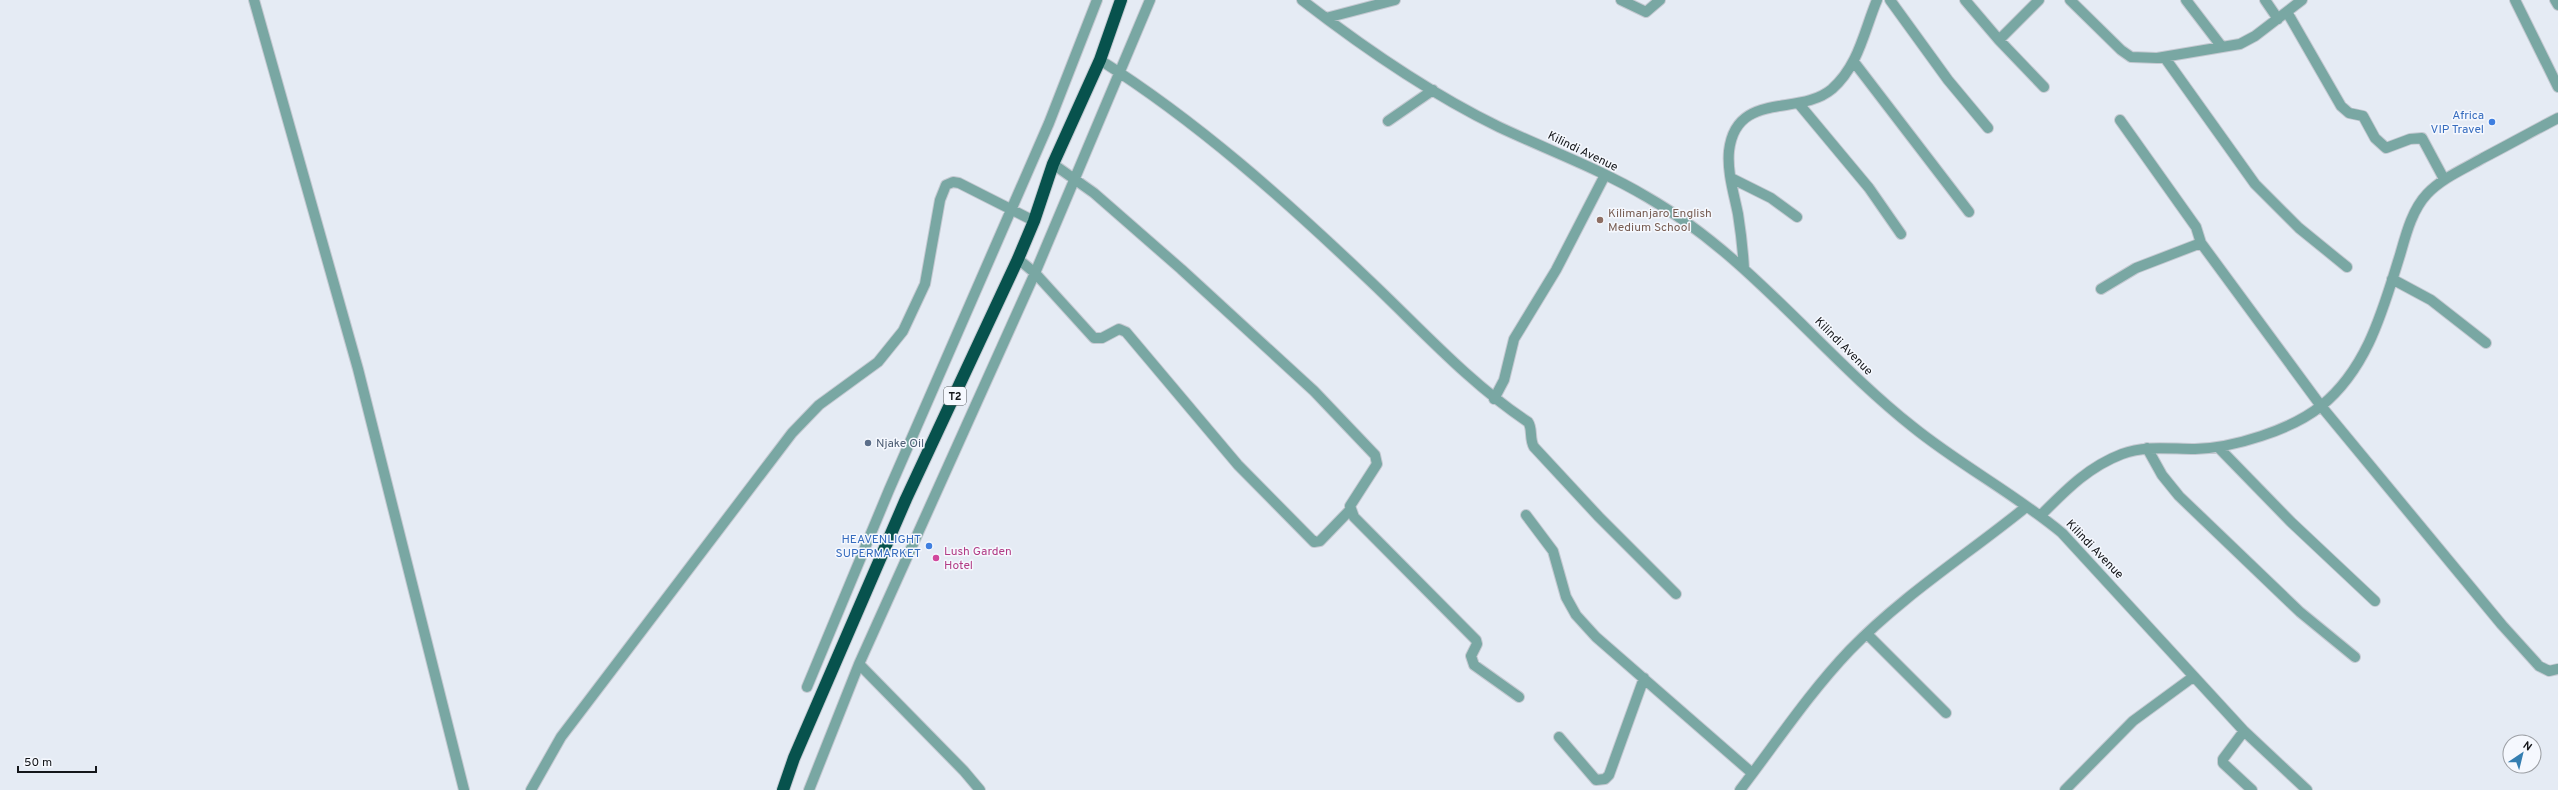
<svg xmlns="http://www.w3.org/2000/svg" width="2558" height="790" viewBox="0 0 2558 790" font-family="Overpass,sans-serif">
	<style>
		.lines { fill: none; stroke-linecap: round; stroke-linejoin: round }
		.minor-casing { stroke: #c4c9d1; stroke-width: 12 }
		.highway-casing { stroke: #c4c9d1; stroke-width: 14 }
		.minor { stroke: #79a7a3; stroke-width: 10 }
		.highway { stroke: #07524d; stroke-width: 12 }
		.shop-dot { fill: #3f7fe0; stroke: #f5f8fe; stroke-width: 1.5 }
		.education-dot { fill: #8d6e63; stroke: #f5f8fe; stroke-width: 1.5 }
		.service-dot { fill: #5c6f8a; stroke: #f5f8fe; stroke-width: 1.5 }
		.hotel-dot { fill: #d1479c; stroke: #f5f8fe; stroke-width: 1.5 }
		.labels { text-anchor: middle; stroke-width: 3; stroke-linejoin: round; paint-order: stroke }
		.shield { fill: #f5f8fe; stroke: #585a5e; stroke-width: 1 }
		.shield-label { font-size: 11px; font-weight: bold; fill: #14161a }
		.shop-label { font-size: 12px; fill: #366cbe; stroke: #f5f8fe; text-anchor: end }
		.street-label { font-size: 12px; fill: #14161a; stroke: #f5f8fe }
		.education-label { font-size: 12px; fill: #785e54; stroke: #f5f8fe; text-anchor: start }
		.service-label { font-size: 12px; fill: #4e5e75; stroke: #f5f8fe; text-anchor: start }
		.hotel-label { font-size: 12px; fill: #b23c85; stroke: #f5f8fe; text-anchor: start }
	</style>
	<rect width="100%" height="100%" fill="#e5ebf4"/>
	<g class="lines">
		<g class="minor-casing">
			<path id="minor" d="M 254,0 L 358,369 L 464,790
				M 1302,0 C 1364,48 1429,93 1499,127 C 1548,150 1600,169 1647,197 C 1750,256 1821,354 1913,427 C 1960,465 2015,494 2062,533 L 2244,731 L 2307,790
				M 1621,0 L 1646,12 L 1660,0
				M 1890,0 L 1948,80 L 1988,128
				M 1965,0 L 1999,40 L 2044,87
				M 2070,0 L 2121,50 L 2131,57 L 2157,58 L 2240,44 L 2255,36 L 2302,0
				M 2186,0 L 2222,47
				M 2265,0 L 2278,19
				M 2515,0 L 2558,87
				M 2555,0 L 2558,5
				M 2287,12 L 2341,106 L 2349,113 L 2363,116 L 2375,138 L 2386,148 L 2410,139 L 2422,138 L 2444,179
				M 1326,18 L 1395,0
				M 1999,40 L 2039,0
				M 2165,58 L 2255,184 L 2299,228 L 2347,267
				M 1100,60 C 1198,122 1285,200 1368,279 C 1420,328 1468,382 1528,422 C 1533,429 1529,439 1534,447 L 1599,517 L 1676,594
				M 1854,62 L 1969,212
				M 1799,104 L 1869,188 L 1901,234
				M 2120,120 L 2196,227 L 2201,243 L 2321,406 L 2502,625 L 2539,666 L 2549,671 L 2558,669
				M 1388,121 L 1433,90
				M 1053,164 L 1094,193 L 1181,269 L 1314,391 L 1375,455 L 1377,464 L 1350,506 L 1354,517 L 1476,640 L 1477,644 L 1471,656 L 1474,665 L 1519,697
				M 1731,178 L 1771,198 L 1797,217
				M 1018,259 L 1035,273 L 1094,338 L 1102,338 L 1119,329 L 1126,332 L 1238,465 L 1314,542 L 1320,541 L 1350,510
				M 1744,269 C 1743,251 1741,233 1738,214 C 1734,194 1727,172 1729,151 C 1736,90 1799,117 1832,89 C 1859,65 1864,31 1877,0
				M 2392,279 L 2431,300 L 2486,343
				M 2101,289 L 2136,268 L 2201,243
				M 1494,399 L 1504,380 L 1514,339 L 1556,270 L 1605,175
				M 2218,447 L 2291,522 L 2375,601
				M 2147,448 L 2162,475 L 2179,496 L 2300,612 L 2355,657
				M 1526,515 L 1553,551 L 1566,597 L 1576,615 L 1596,637 L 1752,773
				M 2041,515 C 2066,490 2088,467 2122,454 C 2146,445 2170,449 2195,449 C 2233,448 2291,430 2321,406 C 2368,368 2383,309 2400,255 C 2406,234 2412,210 2427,194 C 2442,178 2464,169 2483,158 C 2508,145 2533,131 2558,118
				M 1867,634 L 1946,713
				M 859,664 L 964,771 L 980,790
				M 807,687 L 889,490 L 1049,123 L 1097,0
				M 2244,731 L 2223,759 L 2223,763 L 2252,790
				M 1559,737 L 1596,780 L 1605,779 L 1609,775 L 1644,678
				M 531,790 L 561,737 L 792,433 L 819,405 L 878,362 L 903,331 L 925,284 L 940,200 L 946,185 L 953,182 L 959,183 L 1034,221
				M 809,790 L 859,664 L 1035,273 L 1150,0
				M 1740,790 C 1776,743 1809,693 1850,650 C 1902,596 1968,554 2026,507
				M 2065,790 L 2133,721 L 2193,677"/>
		</g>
		<g class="highway-casing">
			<path id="highway" d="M 783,790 L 794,758 L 906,499 L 1018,259 L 1034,221 L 1053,164 L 1100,60 L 1121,0"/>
		</g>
		<use href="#minor" class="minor"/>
		<use href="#highway" class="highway"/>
	</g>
	<g class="shop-dot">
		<circle cx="2492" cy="122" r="4"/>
		<circle cx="929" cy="546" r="4"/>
	</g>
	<circle class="education-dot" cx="1600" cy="220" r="4"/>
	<circle class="service-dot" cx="868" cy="443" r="4"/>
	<circle class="hotel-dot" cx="936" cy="558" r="4"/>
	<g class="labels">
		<rect class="shield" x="944" y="387" width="22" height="18" rx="3"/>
		<g class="shield-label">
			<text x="955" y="400">T2</text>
		</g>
		<g class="shop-label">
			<text x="2484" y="119">Africa<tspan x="2484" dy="14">VIP Travel</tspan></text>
			<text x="921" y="543">HEAVENLIGHT<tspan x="921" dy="14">SUPERMARKET</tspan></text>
		</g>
		<g class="street-label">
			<text transform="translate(1583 151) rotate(26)" y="4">Kilindi Avenue</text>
			<text transform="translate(1844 346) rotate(45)" y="4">Kilindi Avenue</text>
			<text transform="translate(2095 549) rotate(46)" y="4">Kilindi Avenue</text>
		</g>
		<g class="education-label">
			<text x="1608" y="217">Kilimanjaro English<tspan x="1608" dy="14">Medium School</tspan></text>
		</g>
		<g class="service-label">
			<text x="876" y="447">Njake Oil</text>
		</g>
		<g class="hotel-label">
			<text x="944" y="555">Lush Garden<tspan x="944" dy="14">Hotel</tspan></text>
		</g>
	</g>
	<g transform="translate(2522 754) rotate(35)"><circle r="19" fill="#f5f8fe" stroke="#9b9ea3"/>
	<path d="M0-3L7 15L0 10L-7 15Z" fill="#347eb1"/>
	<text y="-6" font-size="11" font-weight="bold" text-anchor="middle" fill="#14161a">N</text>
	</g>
	<path d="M18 766v6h78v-6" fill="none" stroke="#14161a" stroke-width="2"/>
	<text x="24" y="766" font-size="12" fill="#14161a" stroke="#f5f8fe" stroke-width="3" paint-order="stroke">50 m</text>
</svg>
